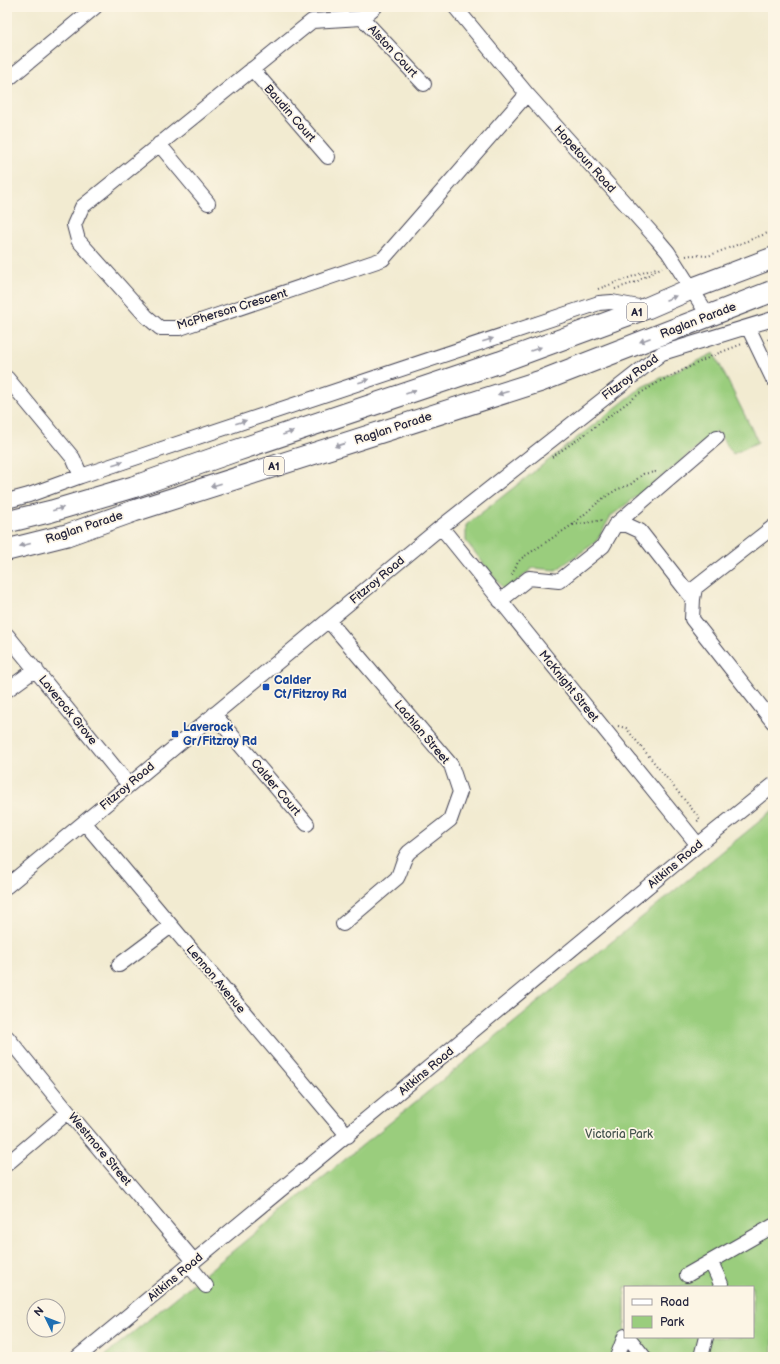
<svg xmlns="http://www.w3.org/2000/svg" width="780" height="1364" viewBox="0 0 780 1364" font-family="'Balsamiq Sans',sans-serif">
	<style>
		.green { fill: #9acd7d; stroke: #5e785c; fill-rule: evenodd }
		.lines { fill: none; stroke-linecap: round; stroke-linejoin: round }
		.minor-casing { stroke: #414052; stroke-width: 16 }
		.highway-casing { stroke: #414052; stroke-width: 23 }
		.path { stroke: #414052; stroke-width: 2; stroke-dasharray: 1 3; stroke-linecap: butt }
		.minor { stroke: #fff; stroke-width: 14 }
		.highway { stroke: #fff; stroke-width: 21 }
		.oneway { fill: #9c9ca7 }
		.transit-dot { fill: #1a4fb4; stroke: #fcf5e5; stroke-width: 1.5 }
		.labels { text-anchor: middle; stroke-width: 3.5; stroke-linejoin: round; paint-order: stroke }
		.shield { fill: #fcf5e5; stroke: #63616e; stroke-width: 1 }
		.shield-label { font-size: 11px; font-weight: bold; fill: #22223b }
		.street-label { font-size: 12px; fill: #22223b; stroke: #fcf5e5 }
		.transit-label { font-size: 12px; font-weight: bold; fill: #164399; stroke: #fcf5e5; text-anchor: start }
		.park-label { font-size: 12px; fill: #46554f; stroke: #fcf5e5 }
	</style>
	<rect width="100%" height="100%" fill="#fcf5e5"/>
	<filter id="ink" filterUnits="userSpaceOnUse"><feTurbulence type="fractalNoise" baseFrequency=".025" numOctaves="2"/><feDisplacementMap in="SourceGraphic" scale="8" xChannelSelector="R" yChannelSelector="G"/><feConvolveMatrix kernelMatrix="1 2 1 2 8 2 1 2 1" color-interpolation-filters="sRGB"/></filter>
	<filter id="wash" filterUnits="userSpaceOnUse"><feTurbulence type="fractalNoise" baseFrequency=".012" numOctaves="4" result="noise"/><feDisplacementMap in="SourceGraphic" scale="16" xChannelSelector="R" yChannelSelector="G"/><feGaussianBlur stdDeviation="0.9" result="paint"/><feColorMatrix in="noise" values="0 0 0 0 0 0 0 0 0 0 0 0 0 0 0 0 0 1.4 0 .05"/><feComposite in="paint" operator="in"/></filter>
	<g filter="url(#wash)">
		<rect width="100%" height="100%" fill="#f2ebd1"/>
		<path class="green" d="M 714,353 L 758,442 L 733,454 L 717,431 L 658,480 L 611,516 L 596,542 L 556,570 L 533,568 L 505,591 L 466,541 L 466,525 L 642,387 Z
			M 773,810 L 773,1357 L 103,1357 L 761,820 ZM 625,1287 L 753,1287 L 753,1337 L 625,1337 Z"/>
	</g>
	<g filter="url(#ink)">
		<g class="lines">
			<g class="minor-casing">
				<path id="minor" d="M 375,7 L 362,18 L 312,21 L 82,207 L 74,225 L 78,240 L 146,316 L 160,328 L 180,328 L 383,259 L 527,94
					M 455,7 L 527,94 L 657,239 L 668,252 L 708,315
					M 362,18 L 424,84
					M 252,69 L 328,157
					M 7,80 L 95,7
					M 159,144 L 208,203
					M 748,327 L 773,379
					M 7,378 L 73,458 L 81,476
					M 7,501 L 29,495 L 81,476 L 599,303 L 612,302 L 644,308
					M 615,525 L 627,525 L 640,531 L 693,599
					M 441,527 L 698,845
					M 773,527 L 695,588 L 693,599 L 692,619 L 773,722
					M 500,601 L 529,578 L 559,581 L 603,546 L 615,525 L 717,437
					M 328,620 L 451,765 L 460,792 L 450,820 L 409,852 C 402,859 402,870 397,878 L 343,924
					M 7,635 L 129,785
					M 7,690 L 36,669
					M 214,714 L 307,824
					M 84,822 L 348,1136
					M 7,886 L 441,527 L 662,353 L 773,319
					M 119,965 L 171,926
					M 7,1037 L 68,1112 L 194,1261
					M 7,1164 L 68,1112
					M 711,1262 L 721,1284 L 720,1287
					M 189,1265 L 206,1286
					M 687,1275 L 773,1226
					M 628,1337 L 644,1357
					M 78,1357 L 698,845 L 773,785
					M 617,1357 L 625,1336
					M 701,1357 L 706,1337"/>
			</g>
			<g class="highway-casing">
				<path id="highway" d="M 7,522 L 52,511 L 133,487 L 235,451 L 500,362 L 647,308 L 691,289 L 773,258
					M 7,550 L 67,535 L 134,511 L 541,381 L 773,291"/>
			</g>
			<path class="path" d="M 686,256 L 692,255 L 708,256 L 773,231
				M 598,289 L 656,268
				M 615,289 L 636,282 L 662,267
				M 768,340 L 773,333
				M 552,457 L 577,440 L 639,394 L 659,382 L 714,355 L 742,344
				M 573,525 L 603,520
				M 512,575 L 518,562 L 522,558 L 572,525 L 602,499 L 616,490 L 631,484 L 643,474 L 655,472 L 657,473
				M 618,726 L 626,728 L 700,819 L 695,823"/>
			<use href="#minor" class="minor"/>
			<use href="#highway" class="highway"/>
		</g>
		<defs><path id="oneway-solid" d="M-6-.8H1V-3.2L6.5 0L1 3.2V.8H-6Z"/></defs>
		<g class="oneway">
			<use href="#oneway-solid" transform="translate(671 298) rotate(-23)"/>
			<use href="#oneway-solid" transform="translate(488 340) rotate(-18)"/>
			<use href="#oneway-solid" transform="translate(645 340) rotate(159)"/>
			<use href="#oneway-solid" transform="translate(536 349) rotate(-20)"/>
			<use href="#oneway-solid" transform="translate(364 381) rotate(-18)"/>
			<use href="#oneway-solid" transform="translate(411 392) rotate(-19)"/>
			<use href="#oneway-solid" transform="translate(503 393) rotate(162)"/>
			<use href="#oneway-solid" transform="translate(241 422) rotate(-18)"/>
			<use href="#oneway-solid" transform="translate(288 433) rotate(-19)"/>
			<use href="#oneway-solid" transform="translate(340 445) rotate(162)"/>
			<use href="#oneway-solid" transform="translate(118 463) rotate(-18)"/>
			<use href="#oneway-solid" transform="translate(216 485) rotate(162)"/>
			<use href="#oneway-solid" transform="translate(58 509) rotate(-16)"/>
			<use href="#oneway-solid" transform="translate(25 545) rotate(166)"/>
		</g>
	</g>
	<g class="transit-dot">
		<rect x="262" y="683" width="8" height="8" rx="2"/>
		<rect x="171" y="730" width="8" height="8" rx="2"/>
	</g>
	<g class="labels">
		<g class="shield">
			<rect x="627" y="303" width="20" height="18" rx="3"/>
			<rect x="264" y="457" width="20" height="18" rx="3"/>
		</g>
		<g class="shield-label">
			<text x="637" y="316">A1</text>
			<text x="274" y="470">A1</text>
		</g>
		<g class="street-label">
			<text transform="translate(393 51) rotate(47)" y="4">Alston Court</text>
			<text transform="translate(290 113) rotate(49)" y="4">Baudin Court</text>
			<text transform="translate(585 159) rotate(48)" y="4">Hopetoun Road</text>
			<text transform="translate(232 309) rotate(-17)" y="4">McPherson Crescent</text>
			<text transform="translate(698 320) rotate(-21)" y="4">Raglan Parade</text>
			<text transform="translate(630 377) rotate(-37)" y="4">Fitzroy Road</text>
			<text transform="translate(393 428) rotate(-18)" y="4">Raglan Parade</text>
			<text transform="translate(84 527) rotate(-18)" y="4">Raglan Parade</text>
			<text transform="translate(377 580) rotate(-40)" y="4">Fitzroy Road</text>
			<text transform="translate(569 686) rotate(51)" y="4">McKnight Street</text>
			<text transform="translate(68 710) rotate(51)" y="4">Laverock Grove</text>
			<text transform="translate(422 732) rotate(50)" y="4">Lachlan Street</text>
			<text transform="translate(127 786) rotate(-40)" y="4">Fitzroy Road</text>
			<text transform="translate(276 787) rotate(50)" y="4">Calder Court</text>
			<text transform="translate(675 864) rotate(-40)" y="4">Aitkins Road</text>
			<text transform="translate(216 979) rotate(50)" y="4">Lennon Avenue</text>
			<text transform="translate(426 1071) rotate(-40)" y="4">Aitkins Road</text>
			<text transform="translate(100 1149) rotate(50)" y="4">Westmore Street</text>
			<text transform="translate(175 1277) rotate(-40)" y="4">Aitkins Road</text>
		</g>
		<g class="transit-label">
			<text x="274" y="684">Calder<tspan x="274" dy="14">Ct/Fitzroy Rd</tspan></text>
			<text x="183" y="731">Laverock<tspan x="183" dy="14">Gr/Fitzroy Rd</tspan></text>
		</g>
		<g class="park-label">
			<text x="619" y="1138">Victoria Park</text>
		</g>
	</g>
	<rect width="780" height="1364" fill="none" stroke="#fcf5e5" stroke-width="24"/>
	<rect x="624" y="1286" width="130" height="52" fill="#fcf5e5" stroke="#a5a1a1"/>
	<rect x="632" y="1299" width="20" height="6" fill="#ffffff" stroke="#a5a1a1"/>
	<text x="660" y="1306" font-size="12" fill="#22223b">Road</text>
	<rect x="632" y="1316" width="20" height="12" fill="#9acd7d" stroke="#a5a1a1"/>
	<text x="660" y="1326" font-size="12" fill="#22223b">Park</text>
	<g transform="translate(46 1318) rotate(313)"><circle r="19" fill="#fcf5e5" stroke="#a5a1a1"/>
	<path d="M0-3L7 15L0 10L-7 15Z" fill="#1f6fb2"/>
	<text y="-6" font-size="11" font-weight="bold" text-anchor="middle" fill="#22223b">N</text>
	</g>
</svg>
